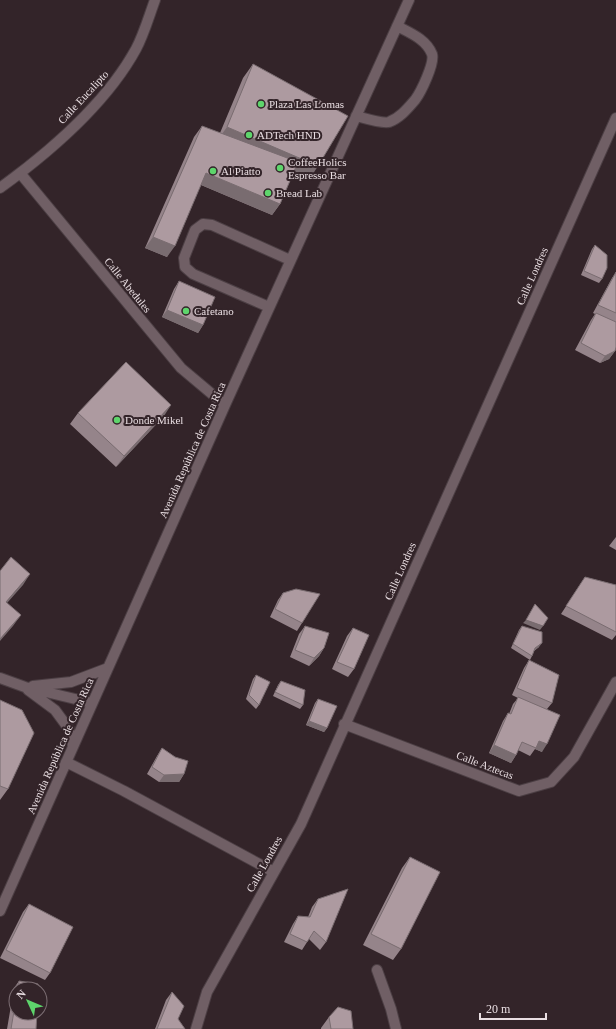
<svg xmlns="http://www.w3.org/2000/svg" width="616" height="1029" viewBox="0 0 616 1029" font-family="Georgia,serif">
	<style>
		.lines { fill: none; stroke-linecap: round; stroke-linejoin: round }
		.minor-casing { stroke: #4c3f44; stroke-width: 12 }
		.minor { stroke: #705f65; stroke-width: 10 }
		.wall { fill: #95848a }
		.shaded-wall { fill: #796c70 }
		.building { fill: #ad9aa0; stroke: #796c70 }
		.poi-dot { fill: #5ed56c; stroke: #332429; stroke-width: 1.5 }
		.labels { text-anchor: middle; stroke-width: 4; stroke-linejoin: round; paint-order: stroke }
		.street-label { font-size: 11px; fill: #e9dee2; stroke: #332429 }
		.poi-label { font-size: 11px; fill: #e9dee2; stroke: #332429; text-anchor: start }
	</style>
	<rect width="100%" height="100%" fill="#332429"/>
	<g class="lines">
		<g class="minor-casing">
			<path id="minor" d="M 356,116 C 364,118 382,124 389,122 C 400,118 408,108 415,100 C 421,92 435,63 432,54 C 426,39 410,33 397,26
				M 20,173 L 181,368 L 225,405
				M 0,188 C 51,151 106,104 136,49 C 144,34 149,16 155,0
				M 269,307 L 193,274 L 185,267 L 184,258 L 195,230 L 203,224 L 212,225 L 290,260
				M 0,678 L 25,687 L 92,703
				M 33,686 L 71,682 L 108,668
				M 28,690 L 55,710 L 69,729 L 73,747
				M 344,724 L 519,791 L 551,782 L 574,757 L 616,682
				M 66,762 L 124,791 L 274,872
				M 0,911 L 225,405 L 409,0
				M 377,970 L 391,1009 L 396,1029
				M 196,1029 L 207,992 L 301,824 L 616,118"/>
		</g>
		<use href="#minor" class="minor"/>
	</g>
	<path class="wall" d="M 253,64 L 309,180 L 293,174 L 280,204 L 272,215 L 201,185 L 167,257 L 145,248 L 194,137 L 202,126 L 220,133 L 243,78 Z
		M 595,245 L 602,279 L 599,283 L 581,275 L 592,249 Z
		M 616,272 L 616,347 L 615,351 L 609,359 L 600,363 L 575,350 L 591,320 L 595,314 L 593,313 L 612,278 Z
		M 179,281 L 203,325 L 198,333 L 162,317 L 174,289 Z
		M 78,413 L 164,416 L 116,467 L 70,424 Z
		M 616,537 L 616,550 L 609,546 Z
		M 585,577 L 616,585 L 616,635 L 612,640 L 561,614 Z
		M 283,593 L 302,623 L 297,631 L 270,617 L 278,600 Z
		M 305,626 L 324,648 L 319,656 L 309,666 L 290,657 L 299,634 Z
		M 522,626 L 539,647 L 534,651 L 532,656 L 530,660 L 511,648 L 519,630 Z
		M 353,628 L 354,669 L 348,677 L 332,669 L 347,636 Z
		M 529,660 L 552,703 L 547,709 L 542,752 L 535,749 L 530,756 L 518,750 L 516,755 L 511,763 L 489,753 L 503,721 L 508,713 L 509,714 L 513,704 L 518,698 L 512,695 L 524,668 Z
		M 256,675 L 259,705 L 256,709 L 246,699 L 253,679 Z
		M 281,681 L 303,705 L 300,709 L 273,696 L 278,685 Z
		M 318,699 L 327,728 L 324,732 L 306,725 L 315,703 Z
		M 0,700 L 8,789 L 0,800 Z
		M 162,748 L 175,757 L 184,774 L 179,782 L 159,782 L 147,774 L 157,756 Z
		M 410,857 L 401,949 L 393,960 L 363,945 L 402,868 Z
		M 318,899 L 326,942 L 320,950 L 309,939 L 302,950 L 284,942 L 293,924 L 298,916 L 308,917 L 312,907 Z
		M 29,904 L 50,973 L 45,980 L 0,958 L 23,912 Z
		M 19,981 L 38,989 L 16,989 L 16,1013 L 36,1029 L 7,1029 L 14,988 Z
		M 172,992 L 178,1019 L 185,1029 L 155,1029 L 166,1000 Z
		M 329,1017 L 353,1029 L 321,1029 L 321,1028 Z"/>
	<path class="shaded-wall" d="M 227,127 L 318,166 L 309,180 L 217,141 Z
		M 206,173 L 280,204 L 272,215 L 199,184 Z
		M 153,237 L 175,246 L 167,257 L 145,248 Z
		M 167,310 L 203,325 L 198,333 L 162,317 Z
		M 615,351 L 609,359 L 600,363 L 605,356 Z
		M 171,405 L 164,416 L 116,467 L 124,456 Z
		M 30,574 L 23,585 L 0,611 L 6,602 Z
		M 21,615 L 13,626 L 0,641 L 0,639 Z
		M 526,620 L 543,626 L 540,630 L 523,623 Z
		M 542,643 L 539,647 L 532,652 L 535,648 Z
		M 324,648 L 319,656 L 309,666 L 314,658 Z
		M 309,721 L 327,728 L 324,732 L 306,725 Z
		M 539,741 L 547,744 L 542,752 L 535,749 Z
		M 494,745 L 516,755 L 511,763 L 489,753 Z
		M 184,774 L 179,782 L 159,782 L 164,775 Z"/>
	<path class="building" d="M 253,64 L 348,116 L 318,166 L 227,127 Z
		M 202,126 L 298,162 L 280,204 L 206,173 L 175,246 L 153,237 Z
		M 595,245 L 607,255 L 607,268 L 602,279 L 584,271 Z
		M 616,272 L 616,313 L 598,305 Z
		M 179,281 L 215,297 L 203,325 L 167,310 Z
		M 596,313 L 616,322 L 616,347 L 615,351 L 605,356 L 581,343 Z
		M 126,362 L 171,405 L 124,456 L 78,413 Z
		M 11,557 L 30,574 L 6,602 L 21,615 L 0,639 L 0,571 Z
		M 585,577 L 616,585 L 616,632 L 566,606 Z
		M 296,589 L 320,594 L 302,623 L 275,609 L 283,593 Z
		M 535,604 L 548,618 L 543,626 L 526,620 Z
		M 305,626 L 329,633 L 324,648 L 314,658 L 295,650 Z
		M 522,626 L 542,632 L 542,643 L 535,648 L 532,656 L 513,644 Z
		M 353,628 L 369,635 L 354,669 L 337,662 Z
		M 529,660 L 559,675 L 552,703 L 517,688 Z
		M 256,675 L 270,682 L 259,705 L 249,695 Z
		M 281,681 L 305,690 L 303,705 L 275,692 Z
		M 518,697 L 560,715 L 547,744 L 539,741 L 536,748 L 522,742 L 516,755 L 494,745 L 508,713 L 511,714 Z
		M 318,699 L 337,706 L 327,728 L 309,721 Z
		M 0,700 L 22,710 L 34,733 L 8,789 L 0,786 Z
		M 162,748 L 175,757 L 188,761 L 184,774 L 164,775 L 152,767 Z
		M 410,857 L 440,872 L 401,949 L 371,934 Z
		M 348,889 L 326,942 L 314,931 L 307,942 L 290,934 L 298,916 L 310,917 L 318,899 Z
		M 29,904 L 73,927 L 50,973 L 6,950 Z
		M 19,981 L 38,984 L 38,989 L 18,989 Z
		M 172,992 L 184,1006 L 178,1019 L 185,1029 L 157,1029 Z
		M 16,999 L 16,1013 L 37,1013 L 36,1029 L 11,1029 Z
		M 338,1007 L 351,1011 L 353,1029 L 331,1029 L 329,1017 Z"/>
	<g class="poi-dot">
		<circle cx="261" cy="104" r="4"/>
		<circle cx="249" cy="135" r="4"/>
		<circle cx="280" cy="168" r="4"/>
		<circle cx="213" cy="171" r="4"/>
		<circle cx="268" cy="193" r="4"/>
		<circle cx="186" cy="311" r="4"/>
		<circle cx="117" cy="420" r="4"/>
	</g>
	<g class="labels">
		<g class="street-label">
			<text transform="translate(83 97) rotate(-47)" y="4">Calle Eucalipto</text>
			<text transform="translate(532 276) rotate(-66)" y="4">Calle Londres</text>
			<text transform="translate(128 285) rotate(51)" y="4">Calle Abedules</text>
			<text transform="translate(192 450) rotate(-66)" y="4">Avenida República de Costa Rica</text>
			<text transform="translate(400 571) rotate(-66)" y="4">Calle Londres</text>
			<text transform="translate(60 746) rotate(-66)" y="4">Avenida República de Costa Rica</text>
			<text transform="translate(485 765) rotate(21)" y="4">Calle Aztecas</text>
			<text transform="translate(264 864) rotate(-61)" y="4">Calle Londres</text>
		</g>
		<g class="poi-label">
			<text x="269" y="108">Plaza Las Lomas</text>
			<text x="257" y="139">ADTech HND</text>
			<text x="288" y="166">CoffeeHolics<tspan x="288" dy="13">Espresso Bar</tspan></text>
			<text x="221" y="175">Al Piatto</text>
			<text x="276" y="197">Bread Lab</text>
			<text x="194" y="315">Cafetano</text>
			<text x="125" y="424">Donde Mikel</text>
		</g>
	</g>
	<g transform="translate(28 1001) rotate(314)"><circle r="19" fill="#332429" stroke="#7c6e73"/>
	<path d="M0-3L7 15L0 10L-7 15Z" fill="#5ed56c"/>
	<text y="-6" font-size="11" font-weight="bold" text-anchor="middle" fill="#e9dee2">N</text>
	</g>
	<path d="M480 1013v6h66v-6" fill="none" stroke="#e9dee2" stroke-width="2"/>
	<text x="486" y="1013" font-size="12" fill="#e9dee2" stroke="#332429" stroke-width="3" paint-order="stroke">20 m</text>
</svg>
